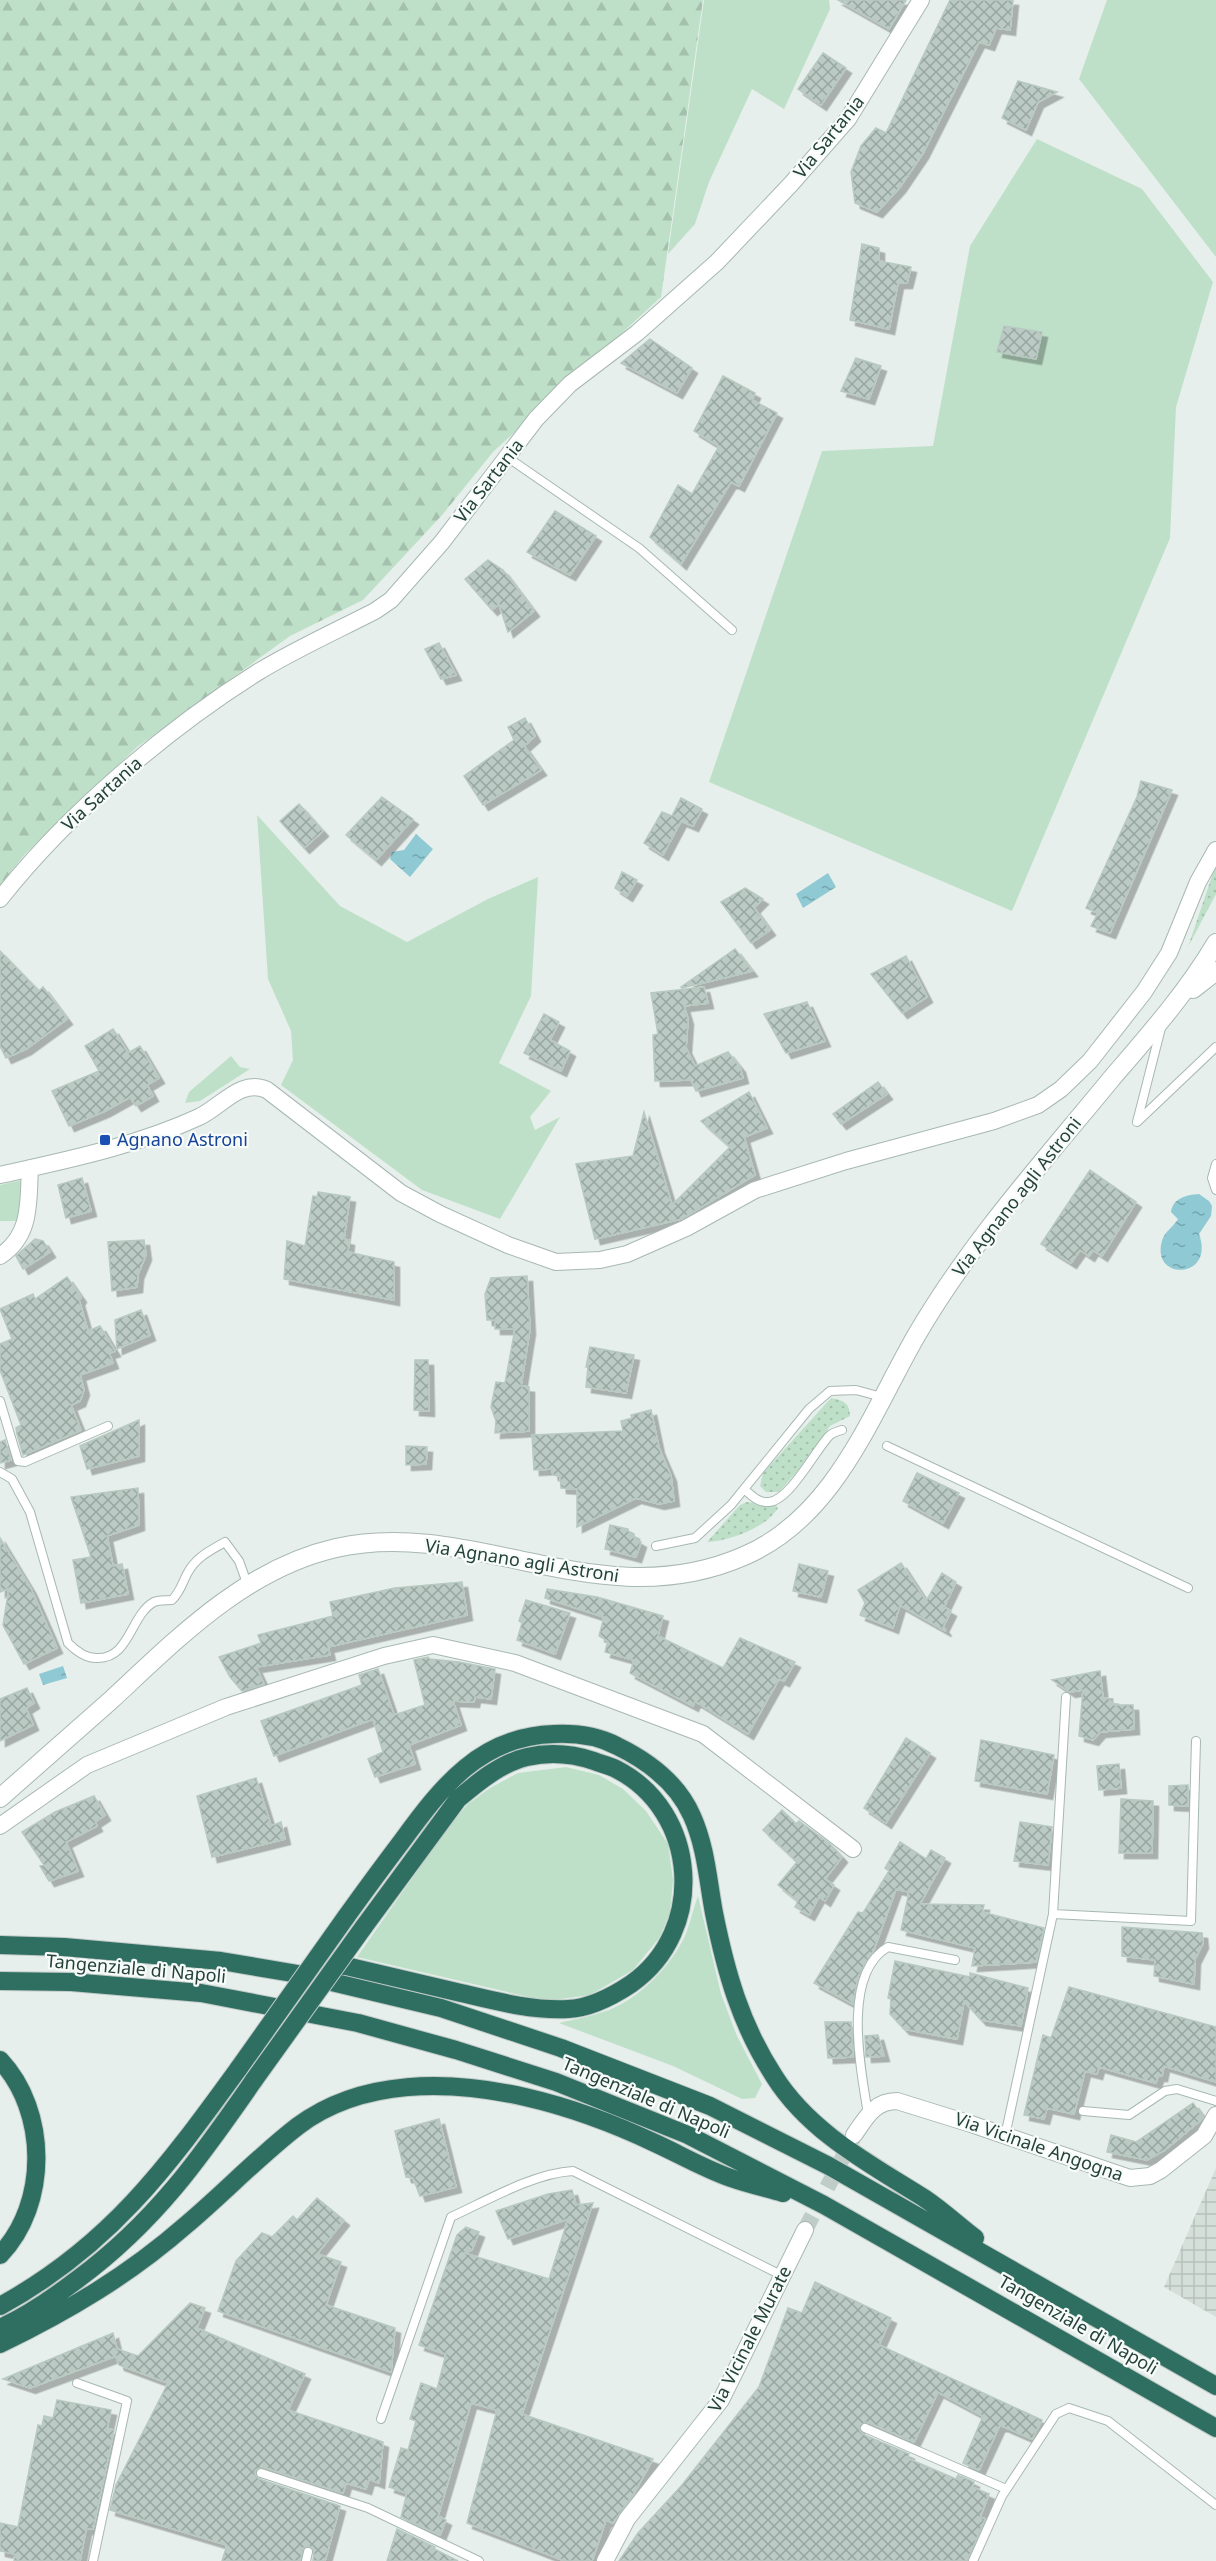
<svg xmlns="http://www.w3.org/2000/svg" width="1216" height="2561" viewBox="0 0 1216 2561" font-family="'Noto Sans',sans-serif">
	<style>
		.industrial { fill: url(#industrial-grid) }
		.grass { fill: #bfe0c8 }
		.forest { fill: url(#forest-firs) }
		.park { fill: url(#park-dots) }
		.water { fill: url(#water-ripples) }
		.building { fill: url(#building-cross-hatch); stroke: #b8c9c2; stroke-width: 1.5; filter: url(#shadow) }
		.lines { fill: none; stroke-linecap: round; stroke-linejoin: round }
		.minor-tunnel { stroke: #bfccc8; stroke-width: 16; stroke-dasharray: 16 8; stroke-linecap: butt }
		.service-casing { stroke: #a8b8b2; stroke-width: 10 }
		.minor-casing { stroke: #a8b8b2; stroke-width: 18 }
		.tertiary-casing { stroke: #a8b8b2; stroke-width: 20 }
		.motorway-casing { stroke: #c2cac8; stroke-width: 20 }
		.service { stroke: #fff; stroke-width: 8 }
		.minor { stroke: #fff; stroke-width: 16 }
		.tertiary { stroke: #fff; stroke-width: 18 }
		.motorway { stroke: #2f6f62; stroke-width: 18 }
		.motorway-bridge-casing { stroke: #c2cac8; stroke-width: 20; stroke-linecap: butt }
		.motorway-bridge { stroke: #2f6f62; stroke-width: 18 }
		.transit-dot { fill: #1a4fb4; stroke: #f7fbf9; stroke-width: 2 }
		.labels { text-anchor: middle; stroke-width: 4.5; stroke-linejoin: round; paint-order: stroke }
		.street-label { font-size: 18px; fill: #24423a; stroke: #f7fbf9 }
		.transit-label { font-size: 18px; fill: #164399; stroke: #f7fbf9; text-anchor: start }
	</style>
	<defs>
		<pattern id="industrial-grid" width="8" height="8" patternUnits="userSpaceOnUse" patternTransform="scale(1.5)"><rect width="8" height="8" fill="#d4dfda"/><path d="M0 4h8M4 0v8" fill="none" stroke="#b6c1bc"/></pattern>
		<pattern id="forest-firs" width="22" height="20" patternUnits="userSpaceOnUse" patternTransform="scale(1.5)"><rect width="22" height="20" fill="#bfe0c8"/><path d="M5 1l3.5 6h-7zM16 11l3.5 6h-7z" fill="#a4c1ad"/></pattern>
		<pattern id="park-dots" width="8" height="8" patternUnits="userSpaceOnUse" patternTransform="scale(1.5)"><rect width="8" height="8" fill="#bfe0c8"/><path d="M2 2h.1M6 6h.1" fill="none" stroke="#a4c1ad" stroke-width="1.8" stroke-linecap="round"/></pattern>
		<pattern id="water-ripples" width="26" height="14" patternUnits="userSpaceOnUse" patternTransform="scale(1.5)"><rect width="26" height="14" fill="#8ec9d4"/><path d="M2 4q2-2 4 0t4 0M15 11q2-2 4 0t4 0" fill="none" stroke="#74a5ad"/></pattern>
		<pattern id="building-cross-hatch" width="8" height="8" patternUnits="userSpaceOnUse" patternTransform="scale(1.5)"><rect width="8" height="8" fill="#bbcac4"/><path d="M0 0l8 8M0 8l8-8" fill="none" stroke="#98a6a0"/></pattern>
		<filter id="shadow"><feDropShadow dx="5.5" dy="5.5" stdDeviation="0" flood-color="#0004"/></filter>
	</defs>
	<rect width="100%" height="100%" fill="#e6efeb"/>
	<path class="industrial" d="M 1216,2168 L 1216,2317 L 1164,2287 Z"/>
	<path class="grass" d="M 704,0 L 829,0 L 830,9 L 784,109 L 752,89 L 709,182 L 695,224 L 668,254 Z
		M 1107,0 L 1216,0 L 1216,257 L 1079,79 Z
		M 1037,139 L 1142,189 L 1213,282 L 1176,407 L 1170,538 L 1012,911 L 709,782 L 822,451 L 933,446 L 970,246 Z
		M 257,815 L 340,906 L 407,942 L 488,899 L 538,877 L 531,996 L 499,1063 L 551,1091 L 530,1117 L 535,1130 L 560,1117 L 500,1219 L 422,1190 L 281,1085 L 293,1060 L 291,1031 L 268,979 Z
		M 231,1056 L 240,1067 L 250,1069 L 200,1101 L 185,1103 L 189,1092 Z
		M 22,1180 L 18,1221 L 0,1221 L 0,1185 Z
		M 566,1767 L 599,1775 L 623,1789 L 646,1811 L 668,1844 L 673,1880 L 670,1912 L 660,1937 L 633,1970 L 590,1995 L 546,2001 L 357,1957 L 446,1830 L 468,1804 L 490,1788 L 518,1773 Z
		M 698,1896 L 721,1994 L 737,2036 L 762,2084 L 755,2098 L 742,2099 L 673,2066 L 559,2023 C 575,2019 593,2016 609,2010 C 641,1997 670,1967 685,1936 C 690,1924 693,1909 698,1896 Z"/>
	<path class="forest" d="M 0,0 L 703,0 L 661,297 L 493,452 L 443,514 L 363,600 L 290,636 L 137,747 L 25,854 L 0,885 Z"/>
	<path class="park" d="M 1216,867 L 1216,894 L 1188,947 L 1213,873 Z
		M 831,1398 C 843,1400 850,1403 850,1416 L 830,1426 L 811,1456 L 779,1492 L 766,1492 L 760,1486 L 763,1473 Z
		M 747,1502 L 776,1505 L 778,1508 C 766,1528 729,1541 707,1542 L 740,1505 Z"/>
	<path class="water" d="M 416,834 L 433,849 L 410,877 L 390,859 L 392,852 L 404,850 Z
		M 828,873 L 836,887 L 803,908 L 796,894 Z
		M 1199,1194 L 1209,1201 L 1212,1206 L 1211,1216 L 1199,1234 C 1216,1281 1147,1281 1163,1238 C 1166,1231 1174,1226 1178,1219 L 1171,1212 C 1173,1198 1186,1195 1199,1194 Z
		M 63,1666 L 67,1678 L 43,1685 L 39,1674 Z"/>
	<path class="building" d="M 838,0 L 906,0 L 889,29 Z
		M 950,0 L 1013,0 L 1010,30 L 996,28 L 989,45 L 979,42 L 923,153 L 900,187 L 877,212 L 855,203 L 851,172 L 861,146 L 876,128 L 886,133 Z
		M 823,53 L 846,68 L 821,105 L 798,89 Z
		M 1018,81 L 1057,92 L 1038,102 L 1026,130 L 1002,118 Z
		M 862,244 L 879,248 L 879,261 L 911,267 L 907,283 L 898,283 L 889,329 L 850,320 Z
		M 1004,326 L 1042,332 L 1036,359 L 997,352 Z
		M 650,339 L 692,368 L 677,393 L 621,363 Z
		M 856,358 L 881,366 L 869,399 L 841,391 Z
		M 723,376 L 755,393 L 752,400 L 777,413 L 739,486 L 731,482 L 681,564 L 650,537 L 678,485 L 692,494 L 719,446 L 694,431 Z
		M 555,511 L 596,536 L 570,575 L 527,552 Z
		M 488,560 L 503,570 L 534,611 L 508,632 L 499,604 L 492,610 L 465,579 Z
		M 439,643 L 456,675 L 441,679 L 425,649 Z
		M 525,718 L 535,736 L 524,746 L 541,770 L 483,805 L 464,776 L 514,740 L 508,727 Z
		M 1141,781 L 1172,790 L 1110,933 L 1091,926 L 1098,913 L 1086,908 L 1137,797 Z
		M 382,797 L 413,819 L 376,860 L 346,835 Z
		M 681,798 L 702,809 L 693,826 L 681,821 L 663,855 L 644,843 L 662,812 L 672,816 Z
		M 299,804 L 323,831 L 304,848 L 280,821 Z
		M 622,872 L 637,880 L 627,896 L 615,888 Z
		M 745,888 L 763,899 L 754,908 L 770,930 L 751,943 L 721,902 Z
		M 735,949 L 752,971 L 682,988 L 681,987 Z
		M 0,951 L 39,991 L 43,987 L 67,1019 L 26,1049 L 6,1058 L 0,1046 Z
		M 906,956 L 927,997 L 902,1013 L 871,974 Z
		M 704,987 L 708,1003 L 684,1006 L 688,1019 L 686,1048 L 695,1066 L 728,1052 L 740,1067 L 743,1078 L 696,1091 L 691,1080 L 655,1081 L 653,1035 L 658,1034 L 651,993 Z
		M 807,1002 L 825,1041 L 786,1053 L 764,1014 Z
		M 544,1014 L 559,1022 L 550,1040 L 570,1051 L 561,1071 L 524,1053 Z
		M 113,1029 L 128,1053 L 140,1046 L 159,1078 L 147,1085 L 153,1096 L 136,1106 L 130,1097 L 105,1111 L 69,1126 L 52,1091 L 99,1071 L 85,1046 Z
		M 878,1082 L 887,1094 L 841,1124 L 833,1114 Z
		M 749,1092 L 767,1128 L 744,1137 L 755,1175 L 681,1219 L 595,1239 L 576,1164 L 633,1156 L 644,1112 L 672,1205 L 730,1147 L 701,1121 Z
		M 1090,1170 L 1136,1202 L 1102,1256 L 1093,1250 L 1089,1256 L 1080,1250 L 1071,1263 L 1041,1244 Z
		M 82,1178 L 91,1211 L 66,1218 L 58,1185 Z
		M 318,1192 L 350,1197 L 344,1239 L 349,1240 L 348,1252 L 394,1262 L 394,1300 L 284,1279 L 287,1241 L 305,1246 L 313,1196 L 317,1197 Z
		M 35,1239 L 43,1241 L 50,1252 L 23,1269 L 16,1256 Z
		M 144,1240 L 146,1255 L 138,1274 L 137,1287 L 112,1291 L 108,1242 Z
		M 527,1276 L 530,1329 L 521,1386 L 529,1387 L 529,1431 L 495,1433 L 496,1421 L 491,1407 L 496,1382 L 505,1383 L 515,1329 L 495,1329 L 495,1320 L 487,1320 L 485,1294 L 491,1278 Z
		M 67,1277 L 81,1297 L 79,1300 L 88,1331 L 100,1326 L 115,1351 L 109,1353 L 113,1363 L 80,1375 L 84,1390 L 80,1401 L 71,1405 L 81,1430 L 23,1455 L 17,1434 L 16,1428 L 21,1425 L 0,1370 L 0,1344 L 12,1339 L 0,1309 L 33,1294 L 35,1299 Z
		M 141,1310 L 150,1335 L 117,1349 L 115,1320 Z
		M 590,1347 L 634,1355 L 626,1393 L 586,1387 L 588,1367 L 586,1367 Z
		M 415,1360 L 428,1360 L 429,1411 L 414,1410 Z
		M 651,1410 L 659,1448 L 671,1476 L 674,1501 L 659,1504 L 636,1498 L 577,1527 L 577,1489 L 561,1488 L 560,1476 L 553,1475 L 552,1469 L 534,1470 L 532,1435 L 623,1431 L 621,1421 L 632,1418 L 631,1415 Z
		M 139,1420 L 139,1456 L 87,1469 L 80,1446 Z
		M 5,1440 L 11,1460 L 0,1463 L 0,1442 Z
		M 406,1446 L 427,1447 L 426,1464 L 406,1465 Z
		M 917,1473 L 959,1493 L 943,1523 L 903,1501 Z
		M 138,1488 L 139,1525 L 107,1536 L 113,1566 L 122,1564 L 128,1594 L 81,1603 L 73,1560 L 91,1557 L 71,1497 Z
		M 610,1525 L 628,1529 L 628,1531 L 634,1534 L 634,1538 L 641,1542 L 636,1557 L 605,1549 Z
		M 0,1538 L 31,1589 L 57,1648 L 24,1664 L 3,1625 L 9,1588 L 0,1592 Z
		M 901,1563 L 926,1601 L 942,1573 L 956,1582 L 944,1607 L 951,1611 L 943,1627 L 946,1631 L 900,1605 L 893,1628 L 860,1615 L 865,1603 L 858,1590 Z
		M 799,1564 L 828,1571 L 821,1597 L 793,1591 Z
		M 462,1582 L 467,1615 L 328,1647 L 330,1655 L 256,1667 L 264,1684 L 242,1691 L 230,1677 L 219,1657 L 261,1643 L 258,1635 L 333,1616 L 330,1602 L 395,1588 Z
		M 547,1589 L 597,1597 L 663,1616 L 658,1636 L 723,1668 L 740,1638 L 795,1662 L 784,1681 L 779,1679 L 748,1734 L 695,1701 L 693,1706 L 630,1673 L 634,1660 L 605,1652 L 608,1641 L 599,1636 L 604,1617 L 545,1598 Z
		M 526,1600 L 570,1613 L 555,1654 L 517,1640 L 522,1623 L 519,1621 Z
		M 428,1657 L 430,1659 L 459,1662 L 495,1669 L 491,1699 L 475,1697 L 474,1702 L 453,1701 L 461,1725 L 409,1745 L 415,1764 L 375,1777 L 368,1759 L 383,1752 L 373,1719 L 274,1756 L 261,1721 L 362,1685 L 359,1675 L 378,1669 L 394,1715 L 425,1705 L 414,1660 Z
		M 1100,1671 L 1103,1698 L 1113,1699 L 1113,1705 L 1133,1705 L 1134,1729 L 1100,1732 L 1093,1740 L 1079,1736 L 1083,1690 L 1070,1692 L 1052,1680 Z
		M 27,1688 L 34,1703 L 26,1708 L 33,1725 L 0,1741 L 0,1699 Z
		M 906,1738 L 930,1753 L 886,1823 L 864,1808 Z
		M 981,1740 L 1054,1755 L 1047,1794 L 975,1781 Z
		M 1119,1764 L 1121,1788 L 1099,1790 L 1097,1766 Z
		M 256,1778 L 271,1826 L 281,1822 L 285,1839 L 212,1857 L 197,1796 Z
		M 1188,1785 L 1188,1806 L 1169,1805 L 1169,1786 Z
		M 94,1796 L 105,1815 L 95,1822 L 97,1826 L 66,1842 L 78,1871 L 49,1881 L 40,1866 L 44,1865 L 22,1832 L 55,1812 Z
		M 1121,1799 L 1153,1801 L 1152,1853 L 1119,1853 Z
		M 782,1810 L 796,1824 L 799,1821 L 830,1844 L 842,1857 L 825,1879 L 834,1885 L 825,1901 L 819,1897 L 809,1915 L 795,1907 L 798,1901 L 778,1885 L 797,1862 L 763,1830 Z
		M 1020,1822 L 1052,1827 L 1048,1865 L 1014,1861 Z
		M 900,1842 L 926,1859 L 931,1850 L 945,1858 L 920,1904 L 984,1905 L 982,1912 L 1044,1928 L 1036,1962 L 972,1966 L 975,1948 L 901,1930 L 909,1892 L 896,1889 L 873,1952 L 858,1976 L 853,2004 L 814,1983 L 858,1912 L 863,1913 L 889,1871 L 885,1868 Z
		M 1122,1927 L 1202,1933 L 1203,1943 L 1195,1959 L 1194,1984 L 1154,1976 L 1155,1960 L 1122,1956 Z
		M 895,1961 L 970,1977 L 970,1973 L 1028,1988 L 1021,2026 L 981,2020 L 964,2001 L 957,2039 L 904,2029 L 890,2014 L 891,1999 L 888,1998 Z
		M 1069,1987 L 1216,2027 L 1216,2082 L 1164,2066 L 1162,2076 L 1158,2076 L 1156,2083 L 1099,2067 L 1097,2074 L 1085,2071 L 1074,2114 L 1047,2108 L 1044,2119 L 1024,2115 L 1043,2035 L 1051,2038 Z
		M 825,2022 L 851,2022 L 853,2057 L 828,2058 Z
		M 878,2035 L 884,2056 L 866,2057 L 865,2036 Z
		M 1193,2103 L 1203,2117 L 1201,2120 L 1165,2150 L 1147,2160 L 1107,2152 L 1111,2135 L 1136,2142 Z
		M 439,2119 L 456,2187 L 420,2196 L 413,2178 L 406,2177 L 395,2131 Z
		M 572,2190 L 576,2205 L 593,2203 L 522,2414 L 653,2459 L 634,2493 L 613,2523 L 606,2520 L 592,2561 L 565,2561 L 467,2523 L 497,2410 L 471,2403 L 438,2516 L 446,2520 L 440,2535 L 401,2517 L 407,2493 L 389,2487 L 401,2448 L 408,2450 L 416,2421 L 410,2419 L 421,2383 L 437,2389 L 446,2354 L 419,2345 L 457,2235 L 466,2227 L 479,2232 L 472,2250 L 464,2253 L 549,2279 L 568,2219 L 508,2239 L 496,2211 L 548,2194 Z
		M 317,2198 L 344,2220 L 317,2254 L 341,2262 L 326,2305 L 395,2328 L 391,2372 L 218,2311 L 236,2261 L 262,2233 L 272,2237 L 293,2216 L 297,2220 Z
		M 815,2282 L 891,2318 L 879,2345 L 1042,2420 L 1032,2439 L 1000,2425 L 979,2470 L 963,2463 L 983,2416 L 938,2392 L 914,2442 L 868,2422 L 859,2425 L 859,2429 L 862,2434 L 909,2454 L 907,2458 L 956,2479 L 958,2475 L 974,2482 L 972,2487 L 989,2494 L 980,2517 L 985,2519 L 967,2561 L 619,2561 L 638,2533 L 682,2485 L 759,2387 L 788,2308 L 802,2313 Z
		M 190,2303 L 205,2308 L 197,2328 L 305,2374 L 288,2410 L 383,2442 L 379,2483 L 369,2479 L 366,2489 L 346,2483 L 343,2493 L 263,2467 L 255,2470 L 255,2475 L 259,2479 L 340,2506 L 325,2561 L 313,2561 L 314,2551 L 309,2546 L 303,2548 L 300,2561 L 222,2561 L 227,2545 L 110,2510 L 116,2485 L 168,2383 L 119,2365 L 116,2356 L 30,2388 L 3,2379 L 113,2333 L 117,2349 L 138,2356 Z
		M 57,2400 L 111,2410 L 107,2429 L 114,2430 L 93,2529 L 86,2529 L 80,2561 L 14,2561 L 15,2554 L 0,2551 L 0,2523 L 18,2527 L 38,2425 L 42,2426 L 44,2416 L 53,2418 Z
		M 397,2529 L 435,2547 L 434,2549 L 458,2561 L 387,2561 Z"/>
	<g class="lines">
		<path class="minor-tunnel" d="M 805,2230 L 853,2138"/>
		<g class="service-casing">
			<path id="service" d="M 507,457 L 639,548 L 732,630
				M 1161,1028 L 1137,1122 L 1216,1047
				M 1216,1164 L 1212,1178 L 1216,1190
				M 0,1401 L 18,1461 L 25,1462 L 108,1426
				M 887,1446 L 1188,1588
				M 0,1472 L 12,1479 L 30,1512 L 68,1643 C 76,1651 85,1658 96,1658 C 130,1660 130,1615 154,1602 C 159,1600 167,1600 172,1600 C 180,1592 182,1584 187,1574 C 195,1558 209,1551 225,1542 L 239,1561 L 248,1586
				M 744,1489 C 751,1495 758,1503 769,1502 C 790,1500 815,1451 829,1436 C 832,1433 838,1431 842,1430
				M 656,1546 L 695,1538 L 731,1505 L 809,1409 L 830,1391 L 856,1390 L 882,1397
				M 1053,1914 L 1066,1697
				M 1083,2111 L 1129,2115 L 1165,2091 L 1177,2089 L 1216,2101
				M 868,2114 C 861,2070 841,1974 888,1947 L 955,1960
				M 1005,2136 L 1053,1914 L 1191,1921 L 1196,1741
				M 77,2383 L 127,2401 L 93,2561
				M 381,2419 L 451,2217 C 486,2201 534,2173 573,2171 L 783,2276
				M 865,2428 L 1006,2489
				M 261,2473 L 368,2508 L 479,2561
				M 306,2561 L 308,2552
				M 973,2561 L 1002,2496 L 1056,2414 L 1069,2408 L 1108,2421 L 1216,2505"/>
		</g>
		<g class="minor-casing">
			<path id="minor" d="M 0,899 C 67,814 167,729 258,672 C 296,649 336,631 375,611 L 391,600 L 442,542 L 536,419 L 570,384 L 637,333 L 717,262 L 791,184 L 848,119 L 921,0
				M 0,1175 C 67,1160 136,1146 199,1117 C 222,1106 241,1078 267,1090 L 401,1193 L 440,1214 L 508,1245 L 556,1262 L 600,1260 L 627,1254 L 686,1228 L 755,1190 L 846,1161 L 994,1121 L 1038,1105 L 1061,1089 L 1090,1061 L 1144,992 L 1169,953 L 1198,882 L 1216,850
				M 0,1256 C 32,1235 28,1202 30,1168
				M 0,1826 L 87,1765 L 226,1707 L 384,1656 L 433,1645 L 515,1663 L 703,1734 L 853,1849
				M 854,2135 C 866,2118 874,2101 897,2101 L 971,2124 L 1130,2178 L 1150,2176 L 1161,2170 L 1204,2136 L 1216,2115
				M 605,2561 L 627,2519 L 721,2400 L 805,2230"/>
		</g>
		<g class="tertiary-casing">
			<path id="tertiary" d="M 1193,989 L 1216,971
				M 0,1798 C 37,1765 74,1733 110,1701 C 176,1640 244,1569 336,1548 C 474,1517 600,1619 744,1556 C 835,1517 870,1416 916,1336 C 970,1243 1043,1162 1112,1078 C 1149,1035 1187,992 1216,943"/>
		</g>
		<g class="motorway-casing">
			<path id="motorway" d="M 346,1917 C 364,1892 383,1866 402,1841 C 442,1786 481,1736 554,1734 C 576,1733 598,1736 617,1746 C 648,1761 678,1784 692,1816 C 706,1847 708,1881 714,1913 C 726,1973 741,2025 774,2076 C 809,2132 870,2164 924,2198 C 942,2210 958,2225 975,2238
				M 0,1945 L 64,1947 L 221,1961 L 298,1974 L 441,2008 L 561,2048 L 710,2106 L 829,2166 L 1216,2386
				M 324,1965 L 346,1966 C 385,1975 423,1984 461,1993 C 495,2001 533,2011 568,2009 C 591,2008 613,1996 631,1984 C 707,1931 699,1811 616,1769 C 609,1765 601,1764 594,1761 C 573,1754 549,1752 527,1757 C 501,1763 478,1782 458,1799 L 363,1928
				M 0,1981 L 71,1982 L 201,1993 L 358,2023 L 456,2050 L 556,2082 L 688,2135 L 824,2205 L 1216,2428
				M 0,2060 C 48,2111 49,2204 0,2255
				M 0,2306 C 110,2246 167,2167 239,2068
				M 0,2328 C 29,2315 53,2298 78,2279 C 155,2222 200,2158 254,2080
				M 0,2344 C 68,2311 129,2275 186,2225 C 224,2193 259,2156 298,2126 C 362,2078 450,2080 525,2097 C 569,2107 615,2124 657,2144 C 681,2155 705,2169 731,2178 C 748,2184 766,2188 783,2193"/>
		</g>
		<use href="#service" class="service"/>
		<use href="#minor" class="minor"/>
		<use href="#tertiary" class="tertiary"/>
		<use href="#motorway" class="motorway"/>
		<g class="motorway-bridge-casing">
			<path id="motorway-bridge" d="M 239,2068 L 346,1917
				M 254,2080 L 363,1928"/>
		</g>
		<use href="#motorway-bridge" class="motorway-bridge"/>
	</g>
	<rect class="transit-dot" x="99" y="1134" width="12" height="12" rx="3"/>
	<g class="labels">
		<g class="street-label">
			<text transform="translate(829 137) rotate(-51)" y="6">Via Sartania</text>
			<text transform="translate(489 481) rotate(-52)" y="6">Via Sartania</text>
			<text transform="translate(102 794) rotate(-42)" y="6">Via Sartania</text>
			<text transform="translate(1017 1197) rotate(-52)" y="6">Via Agnano agli Astroni</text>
			<text transform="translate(522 1561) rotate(9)" y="6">Via Agnano agli Astroni</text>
			<text transform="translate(136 1969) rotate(5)" y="6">Tangenziale di Napoli</text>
			<text transform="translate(646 2098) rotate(23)" y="6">Tangenziale di Napoli</text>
			<text transform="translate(1039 2147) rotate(19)" y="6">Via Vicinale Angogna</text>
			<text transform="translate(1078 2325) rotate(30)" y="6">Tangenziale di Napoli</text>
			<text transform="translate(750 2339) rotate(-63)" y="6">Via Vicinale Murate</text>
		</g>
		<g class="transit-label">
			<text x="117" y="1146">Agnano Astroni</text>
		</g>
	</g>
</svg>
